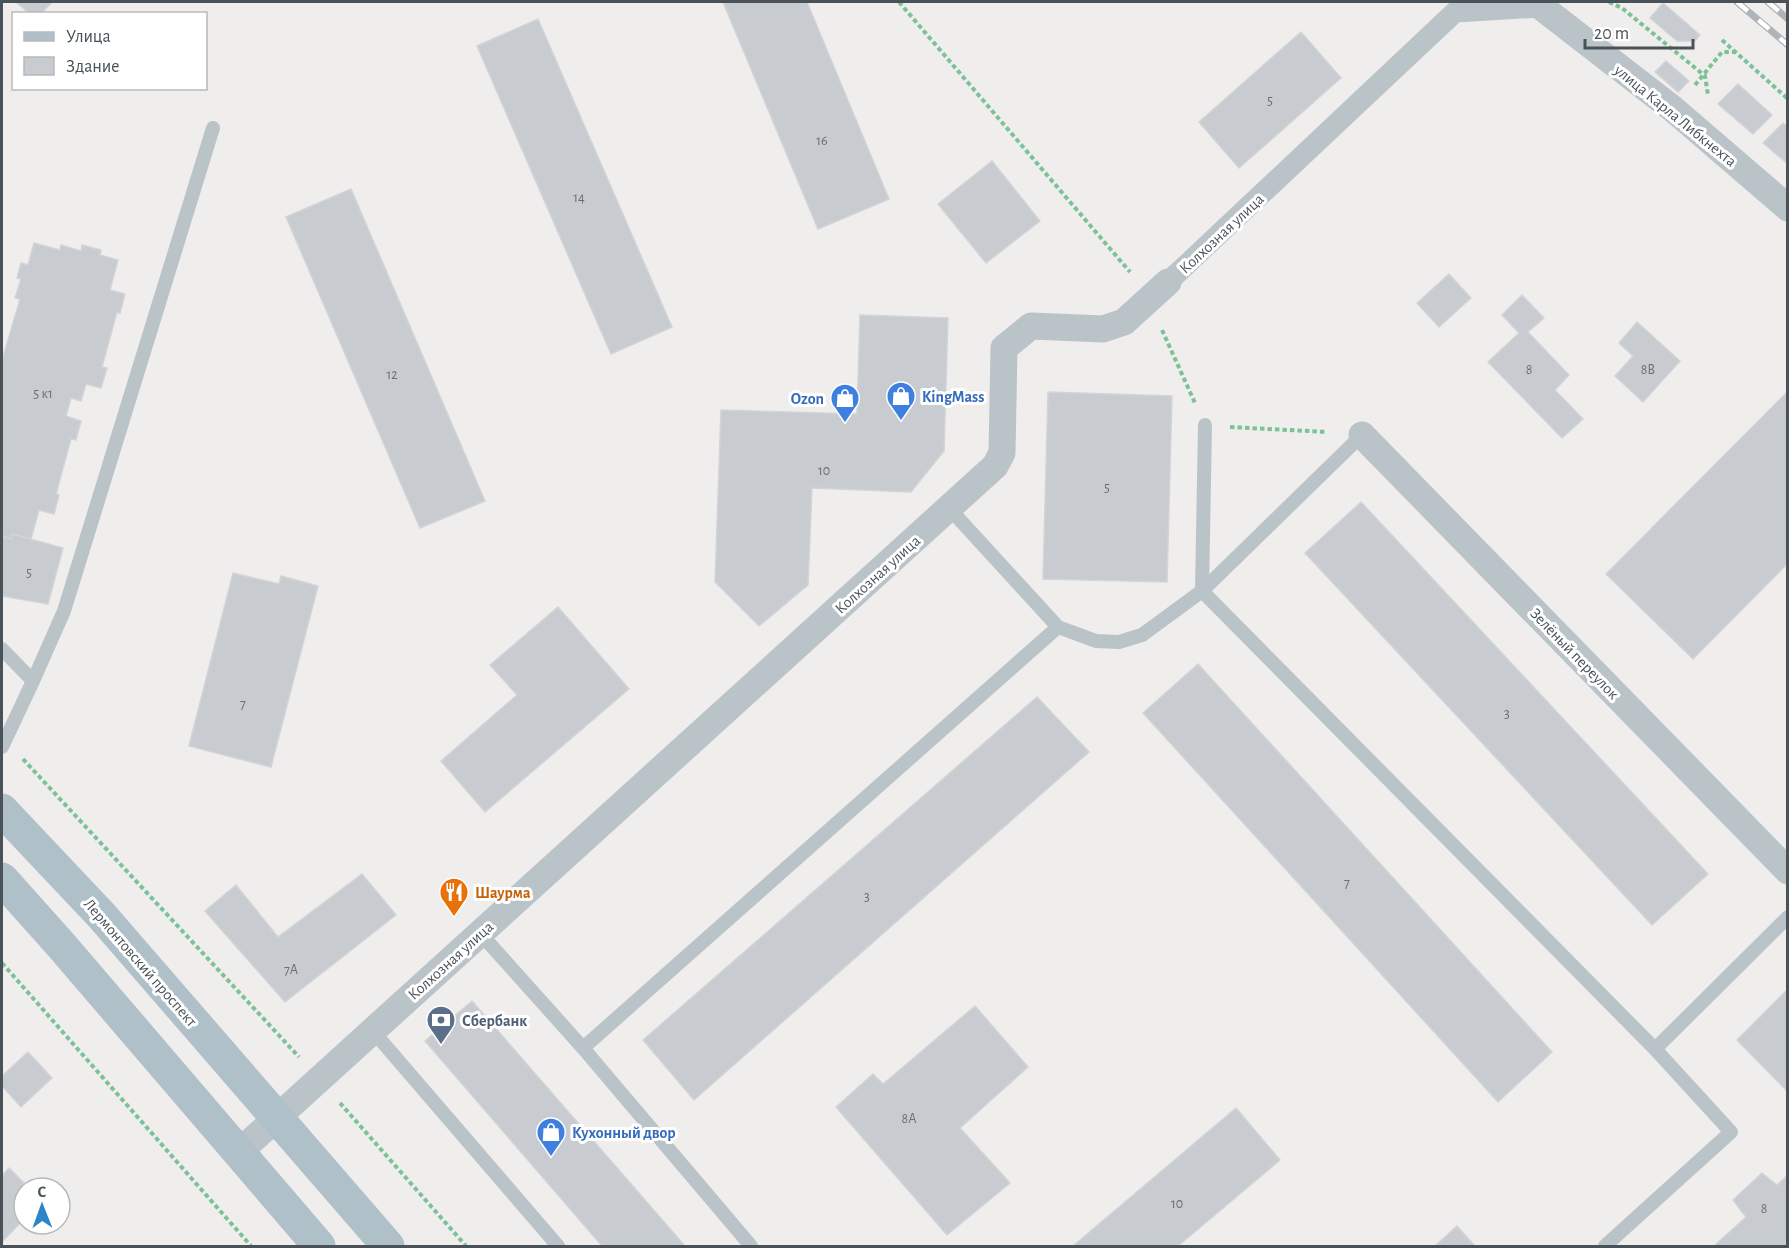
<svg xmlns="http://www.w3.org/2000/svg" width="1789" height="1248" viewBox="0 0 1789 1248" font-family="'Alegreya Sans',sans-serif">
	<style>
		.building { fill: #c8cbcf; stroke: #d2d4d8; stroke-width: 1.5 }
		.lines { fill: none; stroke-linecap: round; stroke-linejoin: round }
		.path { stroke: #7cc297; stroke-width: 4; stroke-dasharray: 4.5 3; stroke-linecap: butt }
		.service { stroke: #bac3c8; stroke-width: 14 }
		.pedestrian { stroke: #bac3c8; stroke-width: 21 }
		.minor { stroke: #bac3c8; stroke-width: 27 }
		.primary { stroke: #b0c0c9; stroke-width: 33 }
		.rail-casing { stroke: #b0b3b7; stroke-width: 7 }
		.rail { stroke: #fff; stroke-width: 4.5; stroke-dasharray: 14; stroke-linecap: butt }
		.labels { text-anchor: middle; stroke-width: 6; stroke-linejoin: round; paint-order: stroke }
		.number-label { font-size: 14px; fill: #687076 }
		.street-label { font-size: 16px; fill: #485258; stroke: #fff }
		.shop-label { font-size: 16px; font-weight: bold; fill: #366cbe; stroke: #fff; text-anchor: start }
		.food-label { font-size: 16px; font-weight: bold; fill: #c56008; stroke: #fff; text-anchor: start }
		.service-label { font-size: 16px; font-weight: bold; fill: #4e5e75; stroke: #fff; text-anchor: start }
	</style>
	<rect width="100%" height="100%" fill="#f0eded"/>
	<path class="building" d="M 16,2 L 52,2 L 41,14 L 30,14 Z
		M 723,2 L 807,2 L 889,199 L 818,229 Z
		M 1663,3 L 1700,35 L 1695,41 L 1677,41 L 1650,18 Z
		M 538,19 L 672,327 L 611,354 L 477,46 Z
		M 1301,32 L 1341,78 L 1239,168 L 1199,122 Z
		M 1666,61 L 1689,81 L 1678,92 L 1655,72 Z
		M 1738,84 L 1772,115 L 1753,134 L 1718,104 Z
		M 1783,123 L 1788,127 L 1788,164 L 1763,143 Z
		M 992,161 L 1040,221 L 986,263 L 938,204 Z
		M 351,189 L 485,501 L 420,528 L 286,217 Z
		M 34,243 L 60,250 L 61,245 L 81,251 L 82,245 L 101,250 L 100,255 L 118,260 L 110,290 L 125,294 L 120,313 L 117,312 L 102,367 L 107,368 L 101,388 L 86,384 L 81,401 L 71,398 L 66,416 L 81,421 L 76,440 L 71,439 L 56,494 L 59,495 L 54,514 L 39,510 L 31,539 L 12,534 L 11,539 L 2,536 L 2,357 L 3,357 L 20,299 L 15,298 L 21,279 L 17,278 L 21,263 L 28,265 Z
		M 1449,274 L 1471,298 L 1439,327 L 1417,303 Z
		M 1522,295 L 1544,318 L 1528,332 L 1569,375 L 1555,390 L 1583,419 L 1562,438 L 1488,362 L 1519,333 L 1502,315 Z
		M 860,315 L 948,318 L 944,451 L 911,492 L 812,488 L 808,585 L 759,626 L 715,582 L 721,410 L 857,414 Z
		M 1637,322 L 1680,361 L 1643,402 L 1615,376 L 1633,356 L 1619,343 Z
		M 1788,391 L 1788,563 L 1693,659 L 1606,574 Z
		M 1048,392 L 1172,396 L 1167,582 L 1043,579 Z
		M 1361,502 L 1708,874 L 1652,925 L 1305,553 Z
		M 12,534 L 63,548 L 48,604 L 2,596 L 2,536 L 11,539 Z
		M 233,573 L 279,584 L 281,576 L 318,586 L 271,767 L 189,746 Z
		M 558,607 L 629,689 L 485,812 L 441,761 L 517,695 L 490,665 Z
		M 1198,664 L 1552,1052 L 1498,1102 L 1143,713 Z
		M 1037,697 L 1089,752 L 694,1100 L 643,1040 Z
		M 362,874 L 396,915 L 285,1002 L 205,911 L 236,885 L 278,937 Z
		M 1787,990 L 1788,990 L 1788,1092 L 1737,1040 Z
		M 472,1001 L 685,1246 L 602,1246 L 425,1041 Z
		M 975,1006 L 1028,1067 L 960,1128 L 1010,1183 L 947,1235 L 836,1107 L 873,1074 L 883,1084 Z
		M 28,1052 L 52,1078 L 21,1107 L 2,1086 L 2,1076 Z
		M 1236,1108 L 1280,1160 L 1178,1246 L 1073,1246 Z
		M 9,1168 L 29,1188 L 24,1188 L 24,1219 L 2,1242 L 2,1176 Z
		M 1762,1173 L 1777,1185 L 1788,1175 L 1788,1246 L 1714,1246 L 1746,1217 L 1733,1200 Z
		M 1457,1226 L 1475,1246 L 1435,1246 Z"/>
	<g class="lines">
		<path class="path" d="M 899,2 L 1130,272
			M 1609,2 L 1622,8 L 1705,76 L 1708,95
			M 1722,40 L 1788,99
			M 1695,85 L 1722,52 L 1736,52
			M 1162,330 L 1195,403
			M 1230,427 L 1327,432
			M 23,759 L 299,1057
			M 2,963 L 251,1246
			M 340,1103 L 466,1246"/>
		<path class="service" d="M 1205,425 L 1202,591 L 1655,1049 L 1731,1132 L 1605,1246
			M 949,508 L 1058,627 L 1096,641 L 1119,642 L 1142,635 L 1202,591 L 1362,435
			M 2,649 L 33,681 L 2,747
			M 33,681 L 64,611 L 213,128
			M 480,933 L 583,1048 L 751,1246
			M 372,1030 L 558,1246
			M 583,1048 L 1058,627
			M 1655,1049 L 1788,917"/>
		<path class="pedestrian" d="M 1168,282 L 1455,12 L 1540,7"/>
		<path class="minor" d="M 1535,2 L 1673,109 L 1788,208
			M 1362,435 L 1788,871
			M 238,1153 L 995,466 L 1002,453 L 1004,348 L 1031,326 L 1103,329 L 1124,322 L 1168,282"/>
		<path class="primary" d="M 2,810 L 102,916 L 388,1246
			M 2,879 L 61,945 L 319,1246"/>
		<g class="rail-casing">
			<path id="rail" d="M 1737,2 L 1788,45
				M 1768,2 L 1788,19"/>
		</g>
		<use href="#rail" class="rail"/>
	</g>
	<defs>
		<g id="shop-pin" transform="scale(1.5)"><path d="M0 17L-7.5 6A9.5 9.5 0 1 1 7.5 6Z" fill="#3f7fe0" stroke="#fff"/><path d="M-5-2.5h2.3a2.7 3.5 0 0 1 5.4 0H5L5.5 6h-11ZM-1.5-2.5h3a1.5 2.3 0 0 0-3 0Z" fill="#fff"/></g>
		<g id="restaurant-pin" transform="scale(1.5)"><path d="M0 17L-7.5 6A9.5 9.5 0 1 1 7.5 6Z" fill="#e8710a" stroke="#fff"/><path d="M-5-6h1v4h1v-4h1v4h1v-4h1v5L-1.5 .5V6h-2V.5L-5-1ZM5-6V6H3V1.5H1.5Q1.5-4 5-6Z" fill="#fff"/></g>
		<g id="bank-pin" transform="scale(1.5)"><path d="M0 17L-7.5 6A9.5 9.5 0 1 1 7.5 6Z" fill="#5c6f8a" stroke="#fff"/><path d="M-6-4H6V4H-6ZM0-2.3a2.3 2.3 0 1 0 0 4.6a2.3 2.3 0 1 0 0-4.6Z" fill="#fff"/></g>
	</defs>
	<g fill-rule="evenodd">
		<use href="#shop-pin" x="901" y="396"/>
		<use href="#shop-pin" x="845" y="398"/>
		<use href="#restaurant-pin" x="454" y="892"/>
		<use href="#bank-pin" x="441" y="1020"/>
		<use href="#shop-pin" x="551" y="1132"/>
	</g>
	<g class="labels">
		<g class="number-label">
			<text x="1270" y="105">5</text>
			<text x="822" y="145">16</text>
			<text x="579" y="202">14</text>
			<text x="1529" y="374">8</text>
			<text x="1648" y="374">8В</text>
			<text x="392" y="379">12</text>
			<text x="43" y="398">5 к1</text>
			<text x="824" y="475">10</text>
			<text x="1107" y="492">5</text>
			<text x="29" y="577">5</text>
			<text x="243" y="708">7</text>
			<text x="1507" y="718">3</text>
			<text x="1347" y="887">7</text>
			<text x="867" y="901">3</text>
			<text x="291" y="974">7А</text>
			<text x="909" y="1123">8А</text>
			<text x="1177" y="1208">10</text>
			<text x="1764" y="1213">8</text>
		</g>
		<g class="street-label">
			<text transform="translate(1676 115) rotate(39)" y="6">улица Карла Либкнехта</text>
			<text transform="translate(1221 233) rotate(-43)" y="6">Колхозная улица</text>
			<text transform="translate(877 574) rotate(-42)" y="6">Колхозная улица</text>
			<text transform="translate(1575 653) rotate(46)" y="6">Зелёный переулок</text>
			<text transform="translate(450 960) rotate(-42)" y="6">Колхозная улица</text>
			<text transform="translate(141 962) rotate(49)" y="6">Лермонтовский проспект</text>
		</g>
		<g class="shop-label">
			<text x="922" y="402">KingMass</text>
			<text x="824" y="404" text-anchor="end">Ozon</text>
			<text x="572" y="1138">Кухонный двор</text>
		</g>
		<g class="food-label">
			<text x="475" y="898">Шаурма</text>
		</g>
		<g class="service-label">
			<text x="462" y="1026">Сбербанк</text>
		</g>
	</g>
	<rect width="1789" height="1248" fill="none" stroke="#485258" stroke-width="6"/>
	<rect x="12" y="12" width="195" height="78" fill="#ffffff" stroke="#b6babc" stroke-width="1.5"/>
	<rect x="24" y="32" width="30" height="9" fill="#b0c0c9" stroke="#b6babc" stroke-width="1.5"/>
	<text x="66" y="42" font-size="18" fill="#485258">Улица</text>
	<rect x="24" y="57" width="30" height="18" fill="#c8cbcf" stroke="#b6babc" stroke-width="1.5"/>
	<text x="66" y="72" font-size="18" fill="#485258">Здание</text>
	<g transform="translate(42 1206) rotate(359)"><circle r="28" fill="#ffffff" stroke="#b6babc" stroke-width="1.5"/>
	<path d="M0-4.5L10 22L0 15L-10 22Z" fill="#2e84c8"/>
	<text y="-9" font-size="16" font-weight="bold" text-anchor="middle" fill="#485258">С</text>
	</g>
	<path d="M1585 39v9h108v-9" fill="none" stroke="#485258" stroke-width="3"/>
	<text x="1594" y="39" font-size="18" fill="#485258" stroke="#ffffff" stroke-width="4.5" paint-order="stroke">20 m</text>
</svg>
